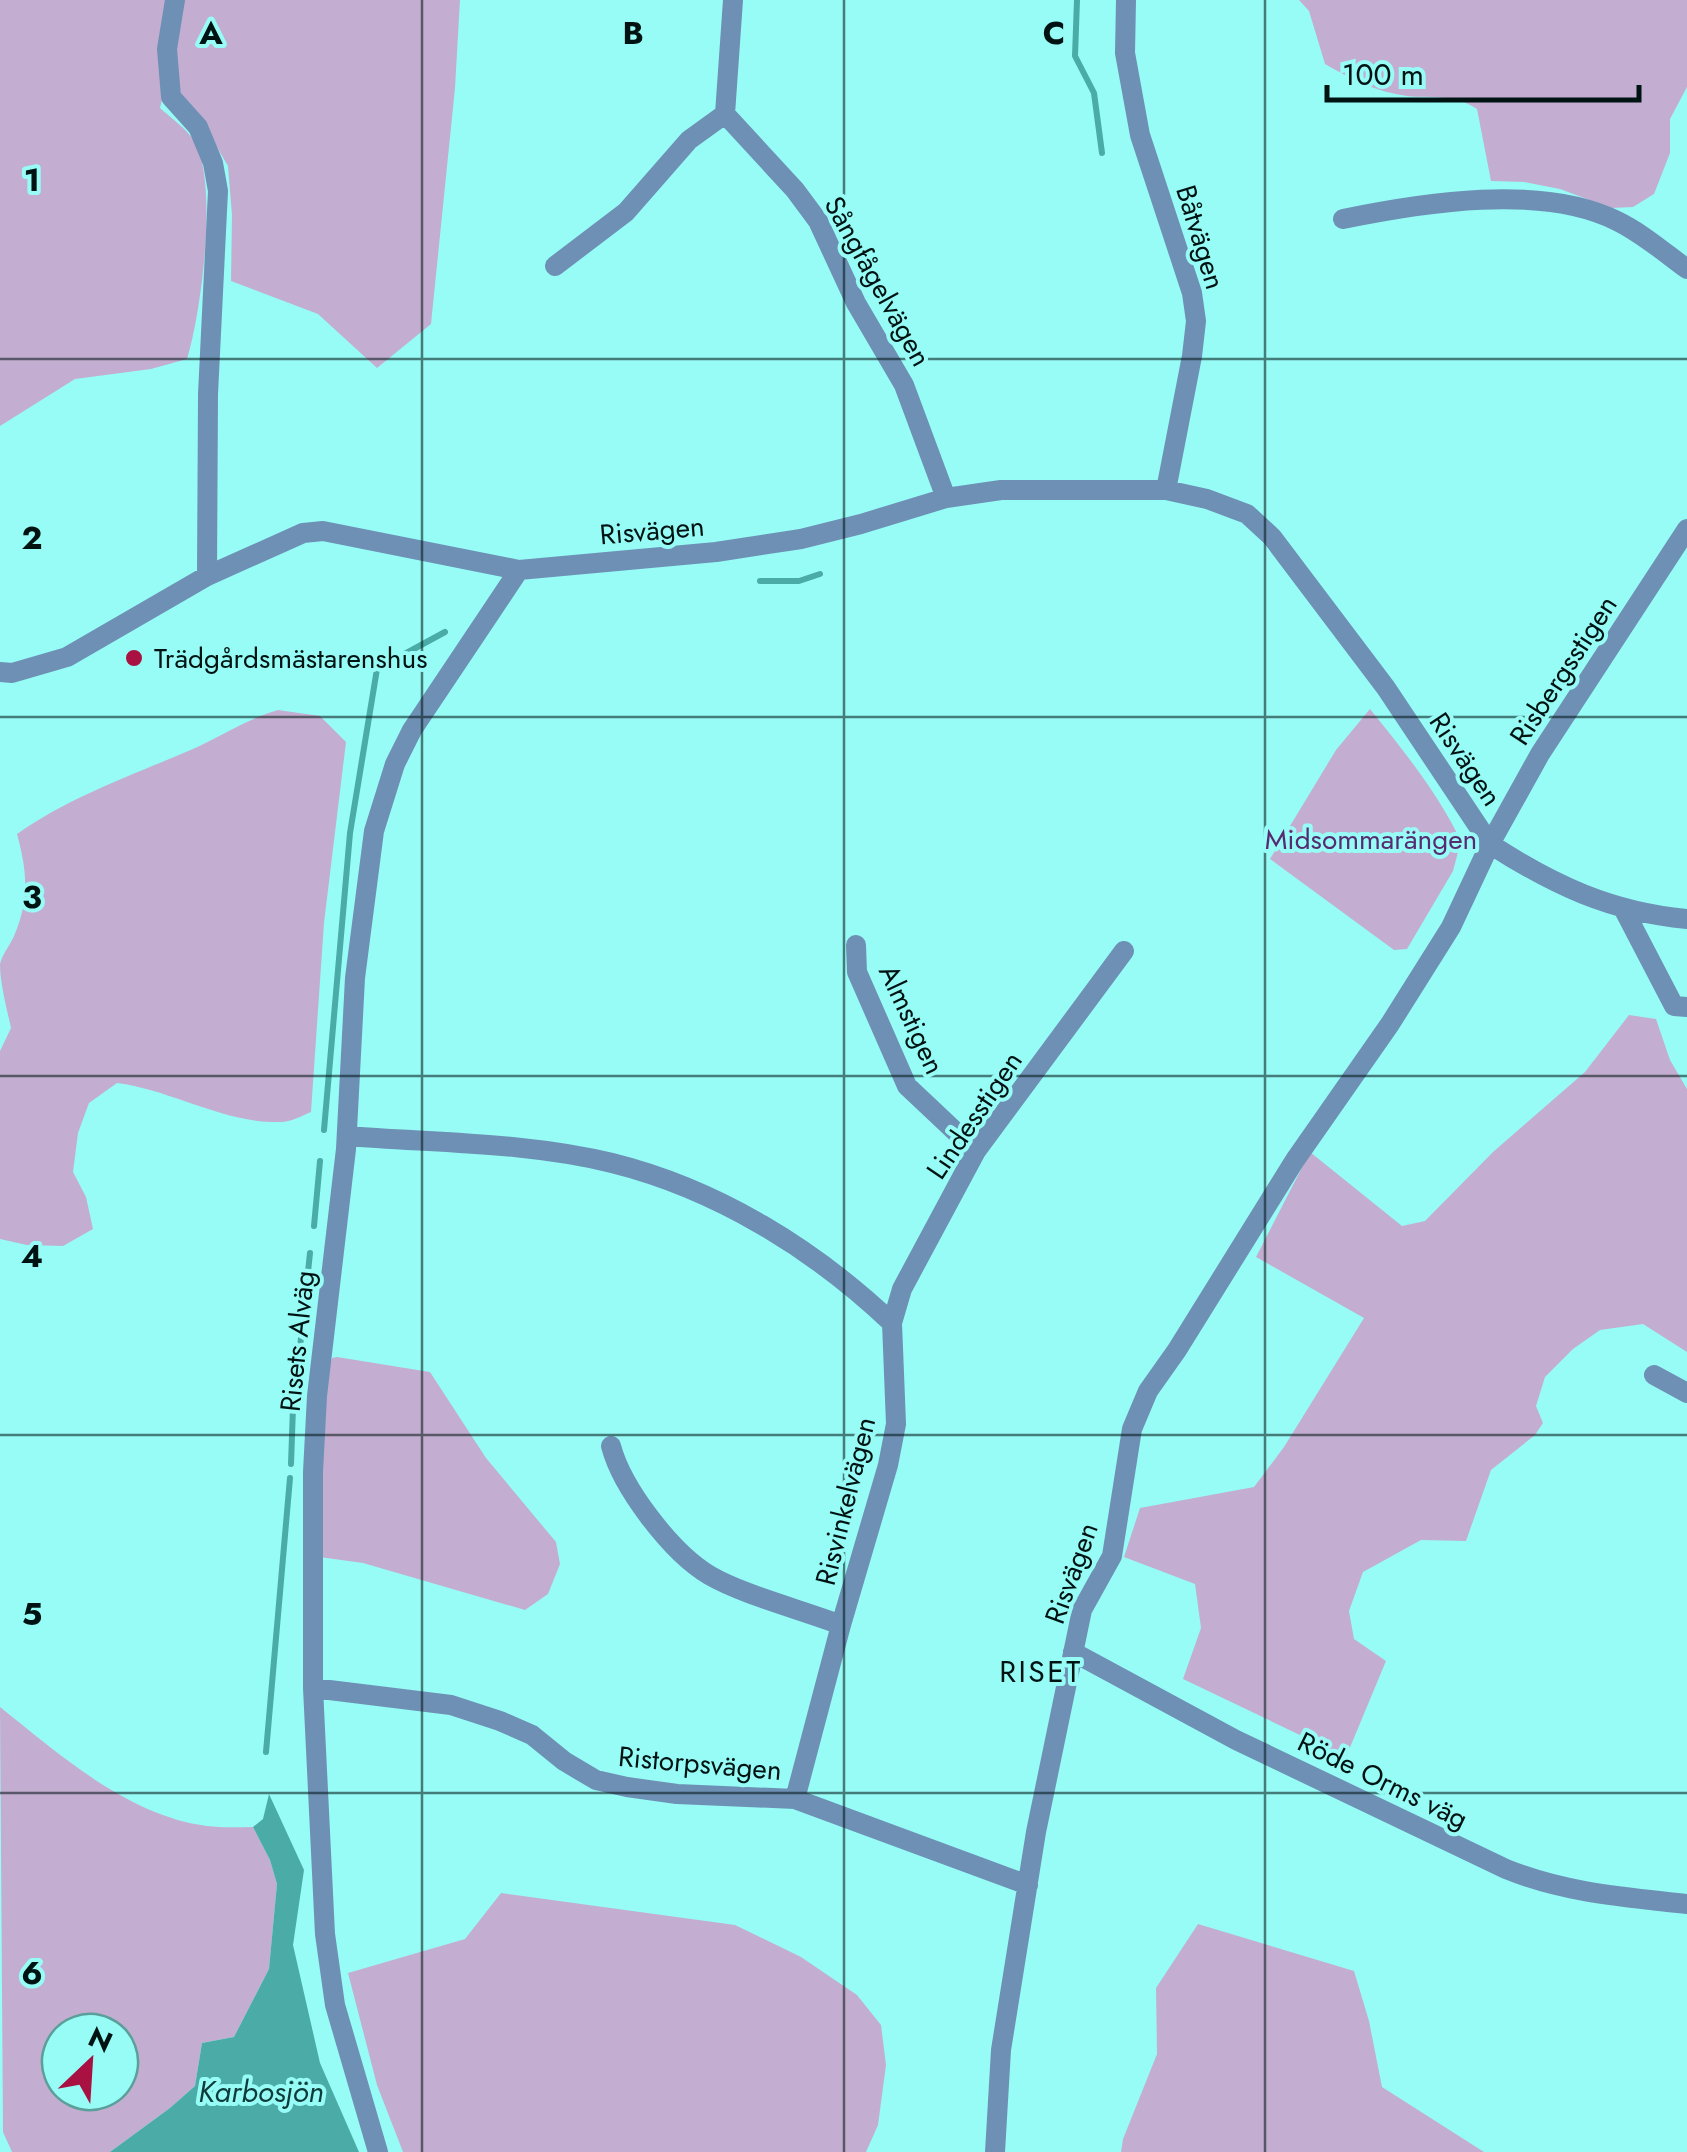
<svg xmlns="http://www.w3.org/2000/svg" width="1687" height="2152" viewBox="0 0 1687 2152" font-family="Jost,sans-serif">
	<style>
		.green { fill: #c3aed1; fill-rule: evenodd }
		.water { fill: #4aaba7 }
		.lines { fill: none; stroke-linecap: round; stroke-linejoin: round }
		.stream { stroke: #4aaba7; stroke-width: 6 }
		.street { stroke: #6e90b5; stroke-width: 20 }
		.grid { fill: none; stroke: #001313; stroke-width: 2.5; stroke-opacity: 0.55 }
		.poi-dot { fill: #a81141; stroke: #97fcf6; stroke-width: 4 }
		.labels { text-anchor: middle; stroke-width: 8; stroke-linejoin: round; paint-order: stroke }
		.street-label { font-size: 28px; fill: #001313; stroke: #97fcf6 }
		.poi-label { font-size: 28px; fill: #001313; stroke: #97fcf6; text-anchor: start }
		.park-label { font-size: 28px; fill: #572b71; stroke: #97fcf6 }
		.neighbourhood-label { font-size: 30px; letter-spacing: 2.5px; fill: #001313; stroke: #97fcf6 }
		.water-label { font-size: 30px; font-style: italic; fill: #0f3c3a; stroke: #97fcf6 }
		.grid-label { font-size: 32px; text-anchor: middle; font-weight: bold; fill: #001313; stroke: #97fcf6; stroke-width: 8; stroke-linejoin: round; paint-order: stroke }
	</style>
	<rect width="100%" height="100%" fill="#97fcf6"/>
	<path class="green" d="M 0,0 L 460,0 L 455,88 L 431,324 L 377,368 L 318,314 L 231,281 L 232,215 L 228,166 L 198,115 L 162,100 L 160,108 C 171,118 186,128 194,141 C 219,181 201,314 187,359 L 151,369 L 75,379 L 0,426 Z
		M 1299,0 L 1687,0 L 1687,87 L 1670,119 L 1670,153 L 1654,194 L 1633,207 L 1611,208 L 1560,189 L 1524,182 L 1491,181 L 1477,109 C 1453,93 1434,99 1407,96 C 1376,92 1351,79 1325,64 L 1309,11 Z
		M 1370,709 C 1403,750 1438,793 1461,841 L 1453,871 L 1407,949 L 1394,950 L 1270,859 L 1336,750 Z
		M 278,710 L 320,716 L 346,742 L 324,923 L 311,1112 C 302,1116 290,1122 281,1122 C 225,1124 172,1090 117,1083 L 89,1103 L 78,1133 L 73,1172 L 86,1197 L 93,1229 L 63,1246 L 27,1245 L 0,1239 L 0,1051 L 11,1028 C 7,1009 0,984 0,964 C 2,955 10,945 14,936 C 30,899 27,871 17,834 C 71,796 133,775 193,749 C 222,736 247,719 278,710 Z
		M 1629,1015 L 1656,1019 L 1670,1060 L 1687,1089 L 1687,1352 L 1643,1324 L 1600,1330 L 1573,1349 L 1545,1377 L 1536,1406 L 1543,1423 L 1535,1435 L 1491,1470 L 1466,1541 L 1421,1540 L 1363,1572 L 1349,1611 L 1354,1639 L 1386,1661 L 1346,1757 L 1183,1679 L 1201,1628 L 1195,1584 L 1124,1557 L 1140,1508 L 1254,1487 L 1284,1447 L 1364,1318 L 1256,1257 L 1310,1152 L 1402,1226 L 1425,1221 L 1493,1152 L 1585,1072 Z
		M 337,1357 L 430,1372 L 486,1458 L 556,1542 L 560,1564 L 548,1594 L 525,1610 L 363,1563 L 312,1556 L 320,1400 L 332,1358 Z
		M 0,1707 C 59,1754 128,1816 207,1826 C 222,1828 238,1827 253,1827 L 270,1860 L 277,1884 L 269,1969 L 234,2037 L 202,2043 L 195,2086 L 170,2108 L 110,2152 L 12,2152 L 3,2132 ZM 60,2032 L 120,2032 L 120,2092 L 60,2092 Z
		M 501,1893 L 735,1925 L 801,1957 L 857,1995 L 881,2025 L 886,2065 L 878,2125 L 866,2152 L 403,2152 L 377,2085 L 348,1973 L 465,1939 Z
		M 1198,1924 L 1354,1971 L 1369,2021 L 1382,2087 L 1484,2152 L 1121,2152 L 1123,2139 L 1157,2054 L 1156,1988 Z"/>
	<path class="water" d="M 269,1794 L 304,1870 L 293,1945 L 320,2063 L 359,2152 L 110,2152 L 170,2108 L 195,2086 L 202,2043 L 234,2037 L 269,1969 L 277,1884 L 270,1860 L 253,1827 L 263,1819 Z"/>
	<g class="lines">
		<path class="stream" d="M 1077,0 L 1075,56 L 1094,93 L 1102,153
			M 760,581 L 799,581 L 820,574
			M 324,1130 L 350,833 L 377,669 L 445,632
			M 314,1226 L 320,1161
			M 296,1385 L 310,1253
			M 291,1464 L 293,1407
			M 266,1752 L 290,1478"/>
		<path class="street" d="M 175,0 L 167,49 L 171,97 L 198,127 L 213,163 L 218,191 L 208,394 L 207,576
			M 1126,0 L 1125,53 L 1140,135 L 1192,293 L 1196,321 L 1192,356 L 1166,490
			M 725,114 L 733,0
			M 1343,219 C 1421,203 1542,183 1617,221 C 1642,233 1665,253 1687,269
			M 555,266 L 626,212 L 689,140 L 725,114 L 795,190 L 818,221 L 856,303 L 904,385 L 946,498
			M 1687,529 L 1540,754 L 1490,844 C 1553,885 1611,912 1687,919
			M 0,672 L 12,673 L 67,657 L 207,576 L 303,533 L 323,531 L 519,570 L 716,552 L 801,539 L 861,524 L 946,498 L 1001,490 L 1166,490 L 1207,499 L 1247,514 L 1272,537 L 1386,688 L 1490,844 L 1451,927 L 1390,1024 L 1295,1160 L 1177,1350 L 1148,1391 L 1132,1429 L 1112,1556 L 1082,1610 L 1036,1832 L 1001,2050 L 995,2152
			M 1624,910 L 1674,1006 L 1687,1007
			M 856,945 L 857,972 L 907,1086 L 976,1151
			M 347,1136 C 434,1143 527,1142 612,1163 C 717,1189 814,1249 892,1323 L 896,1424 L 888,1465 L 841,1625 L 795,1799
			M 892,1323 L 902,1289 L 976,1151 L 1124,951
			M 1654,1375 L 1687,1393
			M 611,1446 C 622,1488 671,1552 709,1575 C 743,1595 803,1610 841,1625
			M 1073,1652 L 1236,1740 L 1506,1869 C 1565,1893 1624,1897 1687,1904
			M 313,1688 L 451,1705 L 500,1721 L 532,1735 L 564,1761 L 596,1780 L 627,1787 L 677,1794 L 795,1799 L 1028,1885
			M 378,2152 L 335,2005 L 325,1934 L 313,1688 L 313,1472 L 317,1396 L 346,1149 L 355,978 L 374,831 L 395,764 L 412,730 L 519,570"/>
	</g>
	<path class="grid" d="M 422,0 L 422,2152M 844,0 L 844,2152M 1265,0 L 1265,2152M 0,359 L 1687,359M 0,717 L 1687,717M 0,1076 L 1687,1076M 0,1435 L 1687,1435M 0,1793 L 1687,1793"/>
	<circle class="poi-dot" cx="134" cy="658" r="10"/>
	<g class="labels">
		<g class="street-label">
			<text transform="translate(1201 237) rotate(73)" y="10">Båtvägen</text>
			<text transform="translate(878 281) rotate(61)" y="10">Sångfågelvägen</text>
			<text transform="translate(652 530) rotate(-5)" y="10">Risvägen</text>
			<text transform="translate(1563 670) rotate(-57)" y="10">Risbergsstigen</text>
			<text transform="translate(1466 759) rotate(56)" y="10">Risvägen</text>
			<text transform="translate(912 1019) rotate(65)" y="10">Almstigen</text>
			<text transform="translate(974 1115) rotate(-56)" y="10">Lindesstigen</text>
			<text transform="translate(297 1341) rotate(-84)" y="10">Risets Alväg</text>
			<text transform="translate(845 1501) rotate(-76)" y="10">Risvinkelvägen</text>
			<text transform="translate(1071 1573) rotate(-70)" y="10">Risvägen</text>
			<text transform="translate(700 1763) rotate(5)" y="10">Ristorpsvägen</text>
			<text transform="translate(1383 1780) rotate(26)" y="10">Röde Orms väg</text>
		</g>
		<g class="poi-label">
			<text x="154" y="668">Trädgårdsmästarenshus</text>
		</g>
		<g class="park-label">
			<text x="1371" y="849">Midsommarängen</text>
		</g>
		<g class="neighbourhood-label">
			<text x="1041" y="1682">RISET</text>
		</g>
		<g class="water-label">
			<text x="261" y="2102">Karbosjön</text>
		</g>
	</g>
	<g class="grid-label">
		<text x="211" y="44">A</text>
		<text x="633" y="44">B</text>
		<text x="1054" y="44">C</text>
		<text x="32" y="191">1</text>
		<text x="32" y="549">2</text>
		<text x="32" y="908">3</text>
		<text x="32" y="1267">4</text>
		<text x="32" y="1625">5</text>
		<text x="32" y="1984">6</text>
	</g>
	<g transform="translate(90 2062) rotate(25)"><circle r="48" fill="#97fcf6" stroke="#5b9f9b" stroke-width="2.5"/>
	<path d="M0-8L18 38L0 25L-18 38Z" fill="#a81141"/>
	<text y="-15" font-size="28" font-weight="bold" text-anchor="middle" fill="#001313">N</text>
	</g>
	<path d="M1327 85v15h312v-15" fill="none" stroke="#001313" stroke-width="5"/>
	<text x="1342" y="85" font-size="30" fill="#001313" stroke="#97fcf6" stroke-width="8" paint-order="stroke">100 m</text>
</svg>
